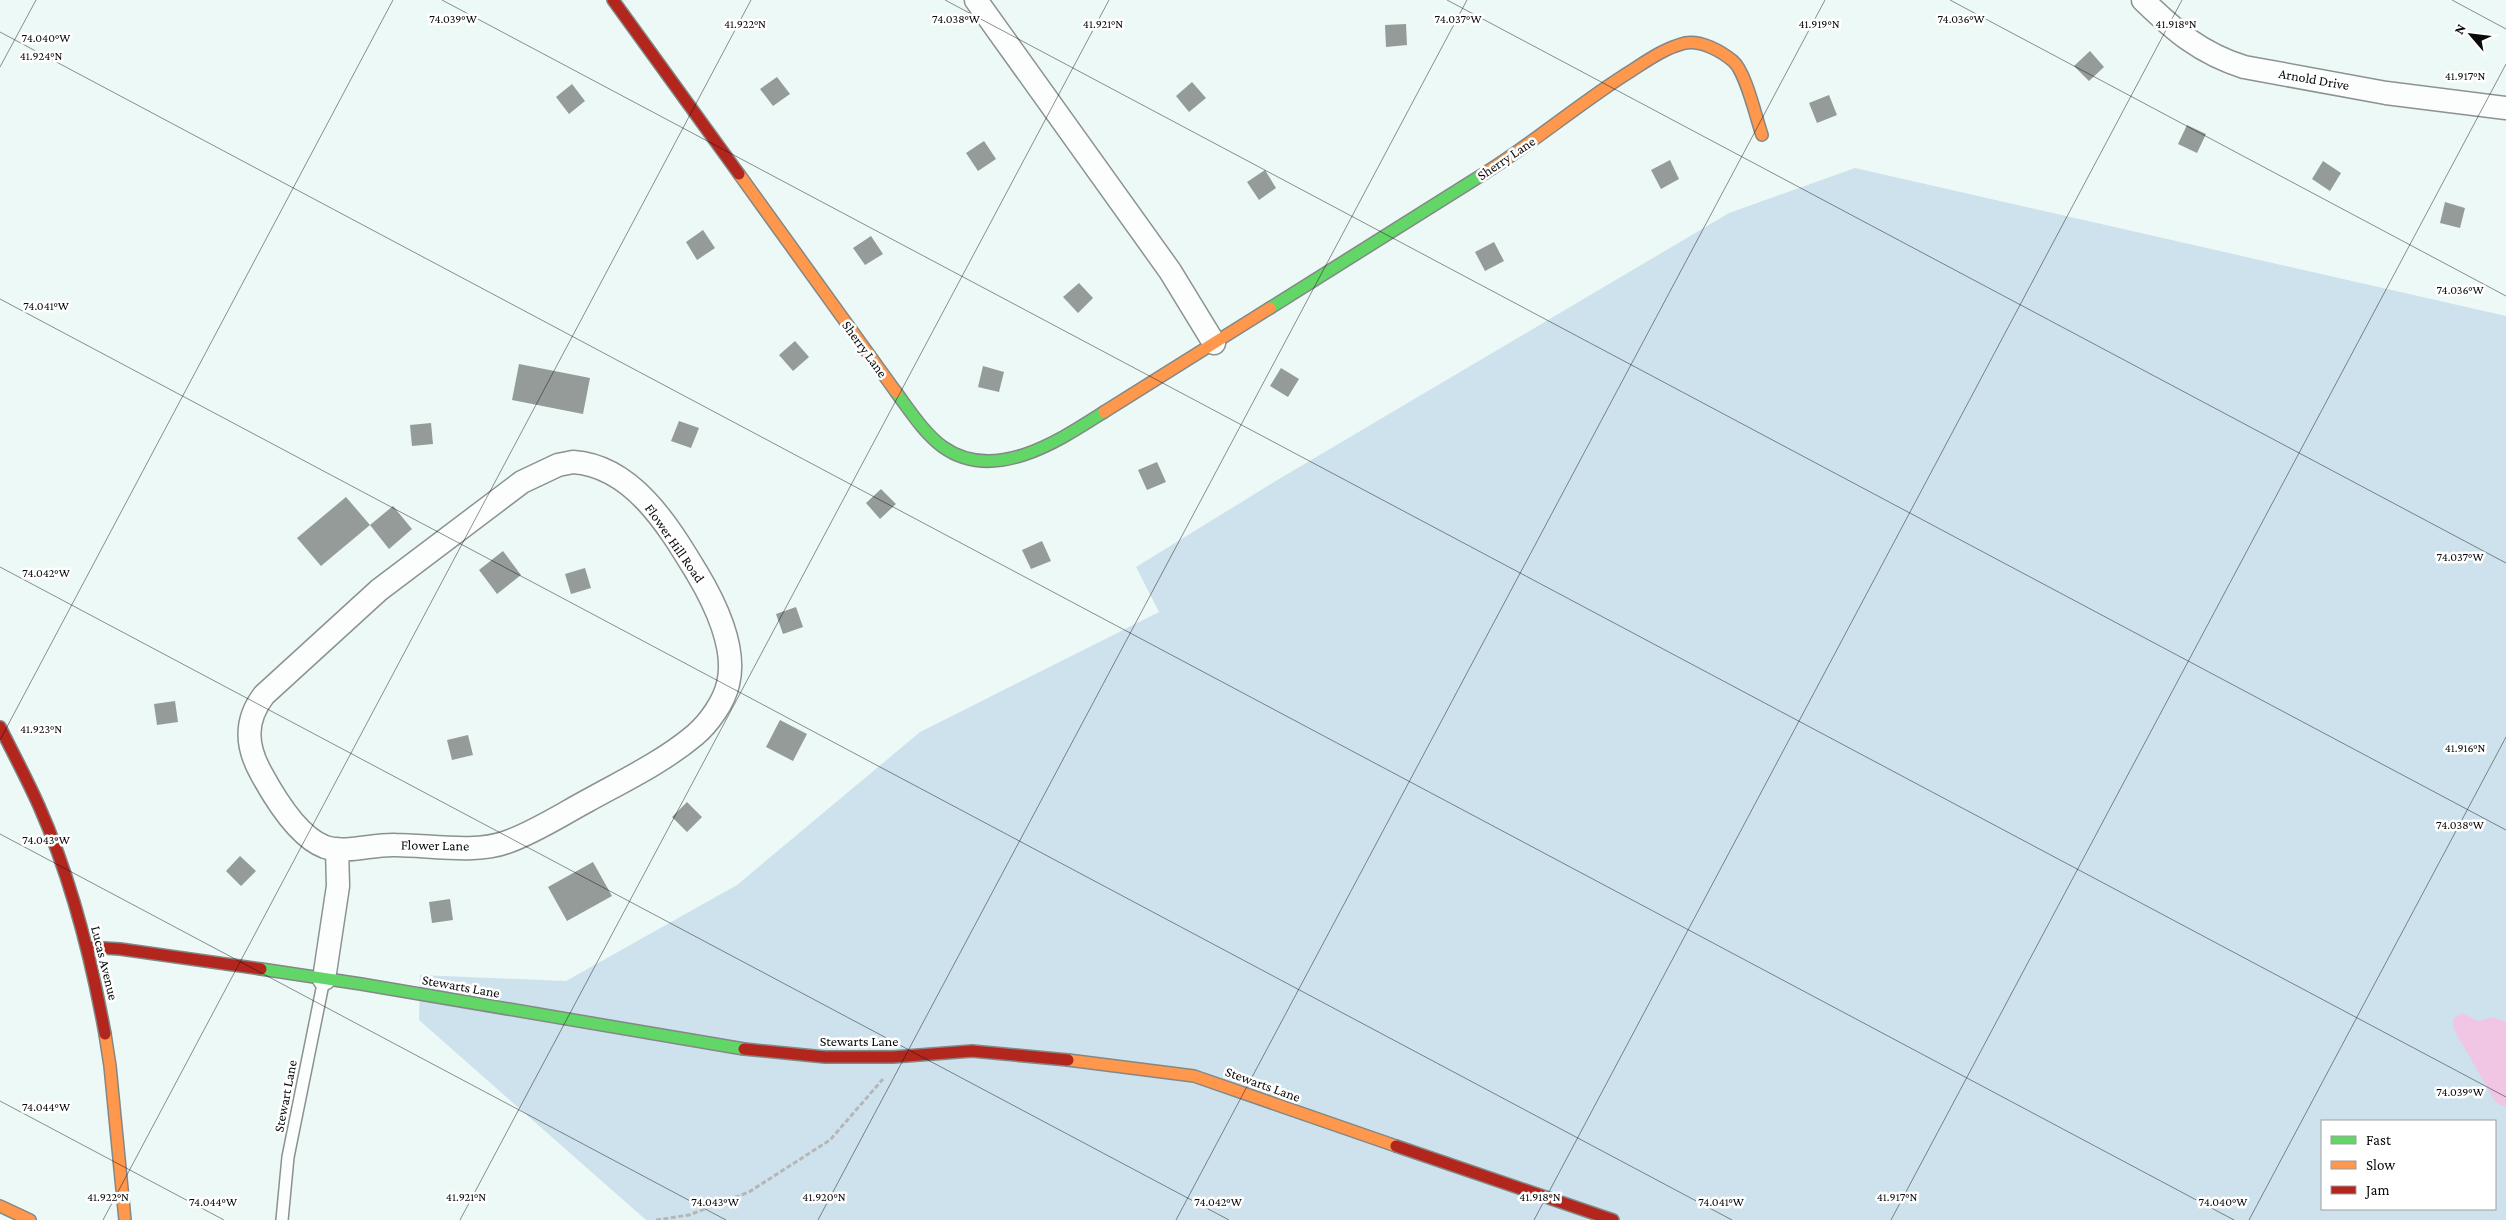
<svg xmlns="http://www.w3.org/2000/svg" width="2506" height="1220" viewBox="0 0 2506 1220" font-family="'Crimson Pro',serif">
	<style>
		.green { fill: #cee2ed; fill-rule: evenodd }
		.water { fill: #f0c6e4 }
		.building { fill: #949b98 }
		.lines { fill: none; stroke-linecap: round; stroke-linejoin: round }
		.lane-casing { stroke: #8c9290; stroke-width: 14 }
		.street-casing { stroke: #8c9290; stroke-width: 25 }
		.fast-casing { stroke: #838887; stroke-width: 14 }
		.slow-casing { stroke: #838887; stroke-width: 14 }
		.jam-casing { stroke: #838887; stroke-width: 14 }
		.path { stroke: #b5b7b6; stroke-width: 3; stroke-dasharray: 5 2.5; stroke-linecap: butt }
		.lane { stroke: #fcfefe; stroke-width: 11 }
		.street { stroke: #fcfefe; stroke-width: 22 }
		.fast { stroke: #63d668; stroke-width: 11 }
		.slow { stroke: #ff974d; stroke-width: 11 }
		.jam { stroke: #b3261e; stroke-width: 11 }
		.ticks { fill: none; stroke: #0a0a0a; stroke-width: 1; stroke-opacity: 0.45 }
		.labels { text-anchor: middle; stroke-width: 5; stroke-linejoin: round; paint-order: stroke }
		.street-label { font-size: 14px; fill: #0a0a0a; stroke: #fff }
		.ticks-label { font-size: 12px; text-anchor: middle; fill: #0a0a0a; stroke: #fff; stroke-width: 5; stroke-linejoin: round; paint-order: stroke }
	</style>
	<rect width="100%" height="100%" fill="#edf9f6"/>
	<path class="green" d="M 1855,168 L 2506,316 L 2506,1220 L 646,1220 L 419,1020 L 420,975 L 566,981 L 737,885 L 920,732 L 1159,612 L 1136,567 L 1279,479 L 1729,213 ZM 2322,1121 L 2495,1121 L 2495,1209 L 2322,1209 Z"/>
	<path class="water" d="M 2462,1013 L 2478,1021 L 2493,1017 L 2506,1022 L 2506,1107 L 2496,1103 L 2453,1028 L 2453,1018 Z"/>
	<path class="building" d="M 1406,24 L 1407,45 L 1386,47 L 1385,25 Z
		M 2090,51 L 2104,67 L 2089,81 L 2074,66 Z
		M 777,77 L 790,94 L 773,106 L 760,89 Z
		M 1192,82 L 1206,98 L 1189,112 L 1176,96 Z
		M 572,84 L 585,101 L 569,114 L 556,97 Z
		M 1829,95 L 1837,115 L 1817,123 L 1809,103 Z
		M 2187,125 L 2206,134 L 2197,153 L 2178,144 Z
		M 984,141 L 996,159 L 978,171 L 966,153 Z
		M 1670,160 L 1679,179 L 1661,189 L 1651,170 Z
		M 2323,161 L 2341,173 L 2330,191 L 2312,179 Z
		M 1265,170 L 1276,188 L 1259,200 L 1247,182 Z
		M 2445,202 L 2465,208 L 2460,228 L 2440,223 Z
		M 703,230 L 715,248 L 697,260 L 686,242 Z
		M 871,236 L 883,254 L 865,265 L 853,248 Z
		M 1494,242 L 1504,261 L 1485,271 L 1475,252 Z
		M 1079,283 L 1093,298 L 1078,313 L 1063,297 Z
		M 795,341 L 809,357 L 793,371 L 779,355 Z
		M 519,364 L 590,378 L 583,414 L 512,400 Z
		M 983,366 L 1004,372 L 999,392 L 978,387 Z
		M 1281,368 L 1299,379 L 1288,397 L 1270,386 Z
		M 679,421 L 699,428 L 691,448 L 671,441 Z
		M 431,423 L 433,444 L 412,446 L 410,425 Z
		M 1157,462 L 1166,482 L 1147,490 L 1138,470 Z
		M 881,489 L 896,504 L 880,519 L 866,503 Z
		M 346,497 L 370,525 L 321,566 L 297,538 Z
		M 393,506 L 412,529 L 389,549 L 370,525 Z
		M 1042,541 L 1051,561 L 1031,569 L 1022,550 Z
		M 503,551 L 521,575 L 497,594 L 479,570 Z
		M 585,568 L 591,588 L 571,594 L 565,574 Z
		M 796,607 L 803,627 L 783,634 L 776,614 Z
		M 175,701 L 178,722 L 157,725 L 154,704 Z
		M 780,720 L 807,734 L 793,761 L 766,747 Z
		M 468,735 L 473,755 L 452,760 L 447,740 Z
		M 687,802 L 702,817 L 687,832 L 672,817 Z
		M 240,856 L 256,871 L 241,886 L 226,871 Z
		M 593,862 L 612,896 L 567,921 L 548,887 Z
		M 450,899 L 453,920 L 432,923 L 429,902 Z"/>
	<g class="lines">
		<g class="lane-casing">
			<path id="lane" d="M 282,1220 L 288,1157 L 324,979"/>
		</g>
		<g class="street-casing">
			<path id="street" d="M 976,0 L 1170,271 L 1214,343
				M 2143,0 C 2175,31 2200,53 2244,67 L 2386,93 L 2506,108
				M 573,462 C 633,466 669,527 697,573 C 715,603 737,649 728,684 C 724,702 709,723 695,735 C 663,762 623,781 587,801 C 561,815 535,832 507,842 C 475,854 429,845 395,845 C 373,844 346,854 325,847 C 298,837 274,797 261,773 C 246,746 244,721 264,695 L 379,590 L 522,482 L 558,465 Z
				M 324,979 L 338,886 L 337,849"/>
		</g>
		<g class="fast-casing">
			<path id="fast" d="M 1270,308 L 1485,173
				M 896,392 C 910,411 924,433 943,447 C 995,484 1060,440 1104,412
				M 261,969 L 361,984 L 744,1049"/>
		</g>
		<g class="slow-casing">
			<path id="slow" d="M 1485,173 C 1536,141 1581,102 1631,71 C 1648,60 1665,48 1685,43 C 1701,40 1721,51 1733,61 C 1746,72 1756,118 1762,135
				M 739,174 L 896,392
				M 1104,412 L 1270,308
				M 105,1034 L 110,1066 L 125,1220
				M 1068,1060 L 1194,1076 L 1396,1146
				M 0,1206 L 30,1220"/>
		</g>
		<g class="jam-casing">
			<path id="jam" d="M 613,0 L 739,174
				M 0,727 C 13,753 27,779 39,806 C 71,878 91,957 105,1034
				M 87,947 L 120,949 L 261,969
				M 744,1049 L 825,1057 L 893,1057 L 972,1051 L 1068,1060
				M 1396,1146 L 1613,1220"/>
		</g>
		<path class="path" d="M 656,1220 L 689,1215 L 749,1192 L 830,1140 L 883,1079"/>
		<use href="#lane" class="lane"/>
		<use href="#street" class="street"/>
		<use href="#fast" class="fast"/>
		<use href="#slow" class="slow"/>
		<use href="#jam" class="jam"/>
	</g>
	<path class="ticks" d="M 442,0 L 2506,1097M 945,0 L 2506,830M 1447,0 L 2506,563M 1950,0 L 2506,296M 2452,0 L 2506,29M 0,32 L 2234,1220M 0,67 L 36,0M 0,299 L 1732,1220M 0,567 L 1229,1220M 0,740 L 393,0M 0,834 L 726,1220M 0,1101 L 224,1220M 103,1220 L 751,0M 460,1220 L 1109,0M 818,1220 L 1467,0M 1176,1220 L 1825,0M 1534,1220 L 2182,0M 1891,1220 L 2506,64M 2249,1220 L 2506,737"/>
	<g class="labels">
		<g class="street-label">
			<text transform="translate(2314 79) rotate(10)" y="5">Arnold Drive</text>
			<text transform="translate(1506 158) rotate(-34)" y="5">Sherry Lane</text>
			<text transform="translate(865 349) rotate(54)" y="5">Sherry Lane</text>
			<text transform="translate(675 543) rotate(55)" y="5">Flower Hill Road</text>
			<text transform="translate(435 845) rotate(1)" y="5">Flower Lane</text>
			<text transform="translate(105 963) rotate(76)" y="5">Lucas Avenue</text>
			<text transform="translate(461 986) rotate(10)" y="5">Stewarts Lane</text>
			<text x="859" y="1046">Stewarts Lane</text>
			<text transform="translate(1263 1084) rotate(20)" y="5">Stewarts Lane</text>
			<text transform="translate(285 1096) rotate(-79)" y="5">Stewart Lane</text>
		</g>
	</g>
	<g class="ticks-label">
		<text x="453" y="23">74.039°W</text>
		<text x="956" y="23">74.038°W</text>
		<text x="1458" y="23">74.037°W</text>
		<text x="1961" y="23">74.036°W</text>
		<text x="745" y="28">41.922°N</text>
		<text x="1103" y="28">41.921°N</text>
		<text x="1819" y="28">41.919°N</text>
		<text x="2176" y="28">41.918°N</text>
		<text x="46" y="42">74.040°W</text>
		<text x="41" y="60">41.924°N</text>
		<text x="2465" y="80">41.917°N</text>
		<text x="2460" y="294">74.036°W</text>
		<text x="46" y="310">74.041°W</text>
		<text x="2460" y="561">74.037°W</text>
		<text x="46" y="577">74.042°W</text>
		<text x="41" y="733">41.923°N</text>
		<text x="2465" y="752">41.916°N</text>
		<text x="2460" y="829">74.038°W</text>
		<text x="46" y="844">74.043°W</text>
		<text x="2460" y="1096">74.039°W</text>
		<text x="46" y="1111">74.044°W</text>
		<text x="108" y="1201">41.922°N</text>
		<text x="466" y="1201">41.921°N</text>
		<text x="824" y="1201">41.920°N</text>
		<text x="1540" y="1201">41.918°N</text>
		<text x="1897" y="1201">41.917°N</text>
		<text x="213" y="1206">74.044°W</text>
		<text x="715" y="1206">74.043°W</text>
		<text x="1218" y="1206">74.042°W</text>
		<text x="1721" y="1206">74.041°W</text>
		<text x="2223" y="1206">74.040°W</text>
	</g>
	<rect x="2321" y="1120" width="175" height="90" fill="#ffffff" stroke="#9d9d9d"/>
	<rect x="2331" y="1136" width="25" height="8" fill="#63d668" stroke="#9d9d9d"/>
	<text x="2366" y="1145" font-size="15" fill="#0a0a0a">Fast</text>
	<rect x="2331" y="1161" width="25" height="8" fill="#ff974d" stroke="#9d9d9d"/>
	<text x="2366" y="1170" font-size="15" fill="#0a0a0a">Slow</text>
	<rect x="2331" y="1186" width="25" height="8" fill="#b3261e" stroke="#9d9d9d"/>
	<text x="2366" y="1195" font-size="15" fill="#0a0a0a">Jam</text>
	<g transform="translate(2471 35) rotate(298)" stroke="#ffffff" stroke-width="4" paint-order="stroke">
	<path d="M0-4L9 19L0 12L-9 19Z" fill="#0a0a0a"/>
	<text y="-8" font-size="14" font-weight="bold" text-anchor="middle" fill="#0a0a0a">N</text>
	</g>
</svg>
